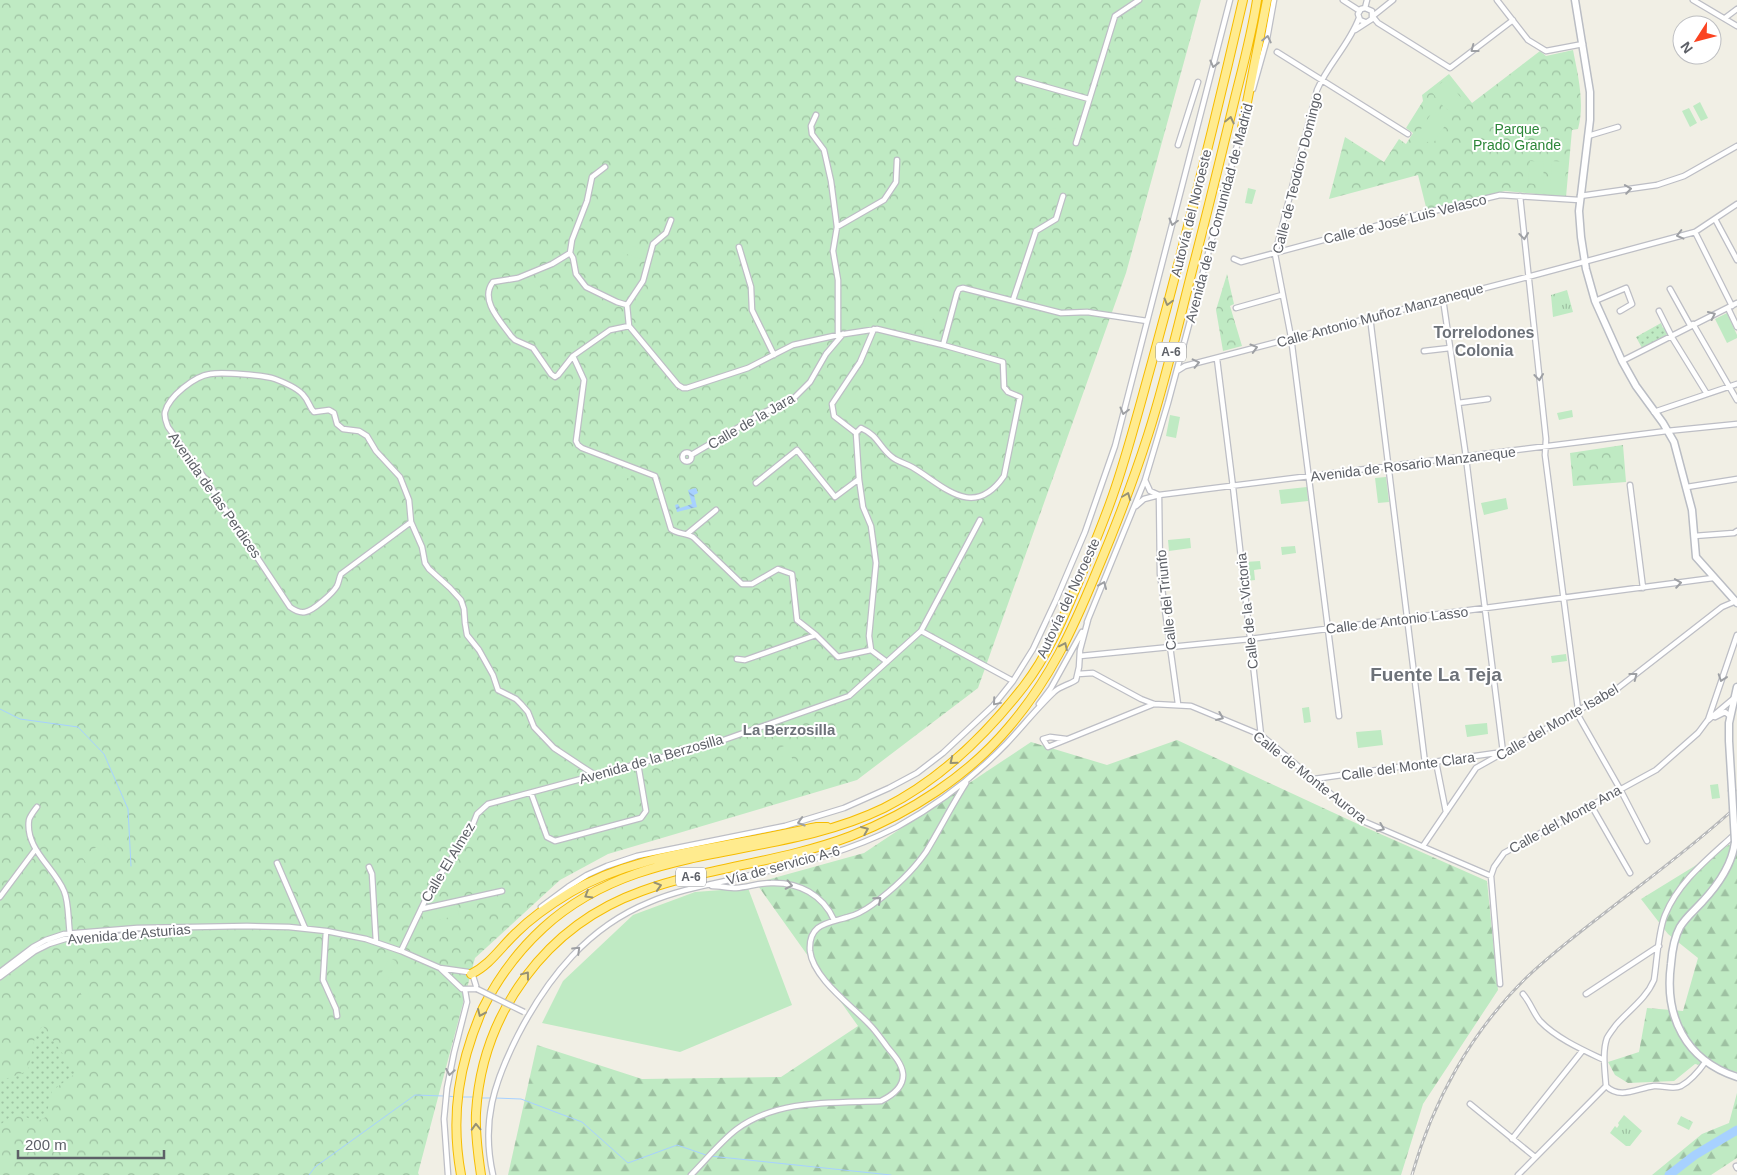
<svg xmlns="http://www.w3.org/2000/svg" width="1737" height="1175" viewBox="0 0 1737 1175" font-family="Arial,sans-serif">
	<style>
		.grass { fill: url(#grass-tufts) }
		.forest { fill: url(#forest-firs) }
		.park { fill: url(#park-crowns) }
		.garden { fill: url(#garden-dots) }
		.pitch { fill: #bfeac3 }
		.water { fill: url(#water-waves) }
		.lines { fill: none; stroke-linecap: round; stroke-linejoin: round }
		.stream { stroke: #a7d1ff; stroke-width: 1 }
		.river { stroke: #a7d1ff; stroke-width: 9 }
		.street-casing { stroke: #bdbec5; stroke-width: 7 }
		.secondary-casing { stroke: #babdc4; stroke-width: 9 }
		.highway-casing { stroke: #f6bc00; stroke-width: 10 }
		.street { stroke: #fff; stroke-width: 4.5 }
		.secondary { stroke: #fff; stroke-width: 6 }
		.highway { stroke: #ffeb8e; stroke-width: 8 }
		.rail-casing { stroke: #b8b9ba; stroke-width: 3 }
		.rail { stroke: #fff; stroke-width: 1; stroke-dasharray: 4; stroke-linecap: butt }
		.street-bridge-casing { stroke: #bdbec5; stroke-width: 7; stroke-linecap: butt }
		.secondary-bridge-casing { stroke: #babdc4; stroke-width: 9; stroke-linecap: butt }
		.street-bridge { stroke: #fff; stroke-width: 4.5 }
		.secondary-bridge { stroke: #fff; stroke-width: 6 }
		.oneway { stroke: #9ea0a4 }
		.oneway2 { stroke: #969175 }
		.labels { text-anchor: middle; stroke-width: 4; stroke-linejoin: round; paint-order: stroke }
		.shield { fill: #fff; stroke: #8e9095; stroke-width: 1 }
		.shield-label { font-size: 12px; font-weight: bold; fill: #5d6067 }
		.park-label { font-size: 14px; fill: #2c8638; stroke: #fff }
		.street-label { font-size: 14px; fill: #5d6067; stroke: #fff }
		.neighbourhood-label { font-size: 15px; font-weight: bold; fill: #6d7279; stroke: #fff }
		.quarter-label { font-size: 16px; font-weight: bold; fill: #6d7279; stroke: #fff }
		.district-label { font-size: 19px; font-weight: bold; fill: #6d7279; stroke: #fff }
	</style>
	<defs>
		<pattern id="grass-tufts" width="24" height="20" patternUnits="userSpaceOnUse" patternTransform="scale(1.25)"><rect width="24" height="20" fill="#bfeac3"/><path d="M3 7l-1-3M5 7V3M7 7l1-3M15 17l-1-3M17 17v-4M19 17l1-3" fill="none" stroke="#9ec1a2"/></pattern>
		<pattern id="forest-firs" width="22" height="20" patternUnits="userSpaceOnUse" patternTransform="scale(1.25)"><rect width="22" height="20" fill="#bfeac3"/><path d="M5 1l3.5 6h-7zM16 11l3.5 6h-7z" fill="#9ec1a2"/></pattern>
		<pattern id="park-crowns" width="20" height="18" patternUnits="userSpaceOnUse" patternTransform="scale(1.25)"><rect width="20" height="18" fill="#bfeac3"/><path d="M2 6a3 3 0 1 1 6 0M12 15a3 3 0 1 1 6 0" fill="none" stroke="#9ec1a2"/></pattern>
		<pattern id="garden-dots" width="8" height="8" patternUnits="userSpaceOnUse" patternTransform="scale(1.25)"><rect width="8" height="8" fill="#bfeac3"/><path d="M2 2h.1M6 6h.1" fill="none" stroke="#9ec1a2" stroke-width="1.8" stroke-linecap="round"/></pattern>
		<pattern id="water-waves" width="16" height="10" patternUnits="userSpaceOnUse" patternTransform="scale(1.25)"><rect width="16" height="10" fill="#a7d1ff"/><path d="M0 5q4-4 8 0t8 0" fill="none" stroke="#8badd2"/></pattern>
	</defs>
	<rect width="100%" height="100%" fill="#f1efe5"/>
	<path class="grass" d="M 1567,290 L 1573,312 L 1553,317 L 1551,295 Z
		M 1624,1115 L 1642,1131 L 1630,1146 L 1626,1146 L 1610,1133 L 1615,1126 L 1617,1128 L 1619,1125 L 1618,1123 Z"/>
	<path class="forest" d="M 1177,740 L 1360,825 L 1487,881 L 1498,990 L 1423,1104 L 1401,1175 L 508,1175 L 537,1045 L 642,1079 L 781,1077 L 858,1026 L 756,883 L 864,853 L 1031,742 L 1107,765 Z
		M 1737,840 L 1737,1072 L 1695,1064 L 1674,1081 L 1628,1083 L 1615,1075 L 1608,1062 L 1639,1052 L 1647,1008 L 1683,1011 L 1698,958 L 1668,934 L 1641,899 Z
		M 1737,1093 L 1737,1158 L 1711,1175 L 1652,1175 L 1702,1134 L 1729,1123 Z"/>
	<path class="park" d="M 0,0 L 1201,0 L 1126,273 L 978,688 L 857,780 L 608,854 L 560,880 L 475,958 L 418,1173 L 419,1175 L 0,1175 Z
		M 1573,50 C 1578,75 1585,104 1578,129 L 1572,130 L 1566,197 L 1505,191 L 1427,211 L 1418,175 L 1329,199 L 1345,137 L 1384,162 L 1399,139 L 1406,144 L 1413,133 L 1406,128 L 1423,101 L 1422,95 L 1449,74 L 1472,103 L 1540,51 L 1546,56 Z
		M 1227,274 L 1234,304 L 1230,306 L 1242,346 L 1223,351 L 1216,310 Z
		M 1623,445 L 1626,482 L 1573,486 L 1570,453 Z
		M 1681,1116 L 1693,1122 L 1689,1130 L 1677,1124 Z"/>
	<path class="garden" d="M 1661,323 L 1663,328 L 1666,326 L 1670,333 L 1642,348 L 1636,337 Z
		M 43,1026 L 76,1073 L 52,1091 L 46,1117 L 36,1122 L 16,1112 L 0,1125 L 0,1081 L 28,1071 L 36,1032 Z"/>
	<path class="pitch" d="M 1446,79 L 1467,105 L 1455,115 L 1443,106 L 1431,91 Z
		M 1700,102 L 1708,118 L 1701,121 L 1693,106 Z
		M 1689,108 L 1697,123 L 1690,127 L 1682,111 Z
		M 1433,111 L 1448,121 L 1432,145 L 1417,135 Z
		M 1052,128 L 1070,133 L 1068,140 L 1050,135 Z
		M 1086,131 L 1102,136 L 1100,143 L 1084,138 Z
		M 1530,161 L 1544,162 L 1543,185 L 1528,183 Z
		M 1552,161 L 1566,162 L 1565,192 L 1550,190 Z
		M 1248,188 L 1256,190 L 1252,204 L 1245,203 Z
		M 625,243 L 643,250 L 640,259 L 621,252 Z
		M 531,278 L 542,289 L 536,294 L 526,283 Z
		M 1727,313 L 1737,335 L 1737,338 L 1727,343 L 1715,319 Z
		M 926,316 L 933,318 L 929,331 L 923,330 Z
		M 848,388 L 858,396 L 843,415 L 835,409 L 834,407 Z
		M 1572,410 L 1573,417 L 1559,420 L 1557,413 Z
		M 1170,415 L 1180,417 L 1176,438 L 1166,436 Z
		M 618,467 L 632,472 L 630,479 L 616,474 Z
		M 1386,477 L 1389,502 L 1378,503 L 1375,478 Z
		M 1307,487 L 1308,501 L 1281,504 L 1279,490 Z
		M 1506,498 L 1508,509 L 1484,515 L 1481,503 Z
		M 1190,538 L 1191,548 L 1169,551 L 1168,540 Z
		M 1295,546 L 1296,553 L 1282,555 L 1281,547 Z
		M 1260,561 L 1261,569 L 1254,570 L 1255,580 L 1247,581 L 1245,562 Z
		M 1566,654 L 1567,661 L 1552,663 L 1551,656 Z
		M 1309,707 L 1311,722 L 1304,723 L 1302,708 Z
		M 1487,723 L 1488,734 L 1467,737 L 1465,725 Z
		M 1381,730 L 1383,745 L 1358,748 L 1356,732 Z
		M 787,745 L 793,761 L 785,764 L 779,748 Z
		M 1718,784 L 1720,798 L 1712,799 L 1710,785 Z
		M 102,843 L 111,851 L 89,867 L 82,857 Z
		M 748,888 L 792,1005 L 680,1052 L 542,1023 L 563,981 L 633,915 L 695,892 Z
		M 456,904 L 459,915 L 438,920 L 435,910 Z
		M 389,958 L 396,961 L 387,982 L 379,978 Z
		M 89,960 L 94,973 L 88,975 L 83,962 Z
		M 87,989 L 91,1002 L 85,1004 L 80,991 Z"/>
	<path class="water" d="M 696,488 L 698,493 L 694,495 L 697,507 L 677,512 L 675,505 L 678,504 L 680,508 L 692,504 L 688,490 Z"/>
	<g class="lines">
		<path class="stream" d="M 0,709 L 20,719 L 78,727 L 104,754 L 128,809 L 131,866
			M 447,1096 L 456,1097
			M 462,1097 L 476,1097
			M 482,1098 L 491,1098
			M 495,1098 L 521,1099 L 582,1122 L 628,1163 L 677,1145 L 706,1155
			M 710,1156 L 891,1175
			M 309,1175 L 315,1167 L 415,1095 L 443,1096"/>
		<path class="river" d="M 1669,1175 L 1695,1155 L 1737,1130"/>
		<g class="street-casing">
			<path id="street" d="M 1343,0 L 1360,11
				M 1497,0 L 1528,40 L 1546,51 L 1583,44
				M 1693,0 L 1737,26
				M 1365,8 L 1367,0
				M 1373,16 L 1393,0
				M 1373,17 L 1378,23 L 1450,68 L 1513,20
				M 1725,18 L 1737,9
				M 1355,30 L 1372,19 L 1372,11 L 1365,8 L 1361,9 L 1358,14 L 1360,20 L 1365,22
				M 1277,52 L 1408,134
				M 1018,79 L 1089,99
				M 1253,89 L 1267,39 L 1274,0
				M 816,115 L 811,126 L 812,134 L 824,150 L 831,181 L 837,227 L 833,251 L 838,280 L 838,335
				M 1588,136 L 1618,127
				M 1076,143 L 1115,16 L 1139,0
				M 1178,145 L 1198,82
				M 605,167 L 592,177 L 587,201 L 572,240 L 570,253 L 552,264 L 518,278 L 493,282 C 479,300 501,322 511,336 L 515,340 L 533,348 L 551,374 L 555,377 L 558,375 L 573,356 L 610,330 L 629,326 L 678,385 L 683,388 L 687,388 L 748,368 L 793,345 L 838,335 L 877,329 L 943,345 L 957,293 L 959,289 L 963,288 L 1061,313 L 1087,312 L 1147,321
				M 1520,196 L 1546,439 L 1545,455 L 1579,717 L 1620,789 L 1647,841
				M 1580,196 L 1657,185 L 1684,176 L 1737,146
				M 1715,219 L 1737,260
				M 837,227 L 884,200 L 896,182 L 897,160
				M 1695,232 L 1732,306
				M 739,247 L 751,287 L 752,310 L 774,355
				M 570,253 L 573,258 L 576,274 L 586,287 L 617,302 L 627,305
				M 1234,259 L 1241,262 L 1417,215 L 1500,195 L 1579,200
				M 1670,289 L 1690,325
				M 1013,300 L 1036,231 L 1056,219 L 1063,196
				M 1595,301 L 1626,288 L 1632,304 L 1620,311
				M 1236,308 L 1282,295
				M 1728,308 L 1737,327
				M 1659,311 L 1673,339 L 1707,394
				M 1370,317 L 1425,763
				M 1693,324 L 1737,400
				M 629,326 L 627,305 L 643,281 L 653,244 L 666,233 L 671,220
				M 1424,351 L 1450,348
				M 573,356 L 584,380 L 576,441 L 578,445 L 582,448 L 655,476 L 671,529 C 677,534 686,533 693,537 L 742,584 L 752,584 L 778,569 L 792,574 L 797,620 L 816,635 L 838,657 L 871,650
				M 1217,359 L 1233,487 L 1261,735
				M 1622,361 L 1737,303
				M 1177,371 L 1185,366 L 1535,275 L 1695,232 L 1737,204
				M 1458,403 L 1488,399
				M 1654,412 L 1737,384
				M 856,433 L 834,416 L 832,404 L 860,362 L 874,329
				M682.5 457a4.5 4.5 0 1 1 9 0a4.5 4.5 0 1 1-9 0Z
				M 691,455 L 763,413 L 794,398 L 810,382 L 826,354 L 843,334
				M 1145,480 L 1150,491 L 1159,495
				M 756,483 L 797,450 L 835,497 L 859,479
				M 1630,485 L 1643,588
				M 1687,487 L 1737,479
				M 1159,495 L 1160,574 L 1178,704
				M 1136,506 L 1144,499 L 1159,495 L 1667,431 L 1737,424
				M 411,522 L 341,574 C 339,578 339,582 337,586 C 333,593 313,611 305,612 C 299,613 294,610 290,607 L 206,480 L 168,427 C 166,422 164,418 165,412 C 169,396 195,376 210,374 C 222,372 264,375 275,379 C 283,382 299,389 304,396 C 309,401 309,407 314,412 L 329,410 L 334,413 L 337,424 L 343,429 L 359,431 L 367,436 L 376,451 L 400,477 L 409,500 L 411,522 L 422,547 L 425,563 L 429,569 L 450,588 L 461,600 L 464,609 L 465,623 L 467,635 L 479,650 L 493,675 L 498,690 L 516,699 L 521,704 L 528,712 L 534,727 L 554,748 L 595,775
				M 687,534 L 716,510
				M 1694,536 L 1734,533 L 1737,531
				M 1087,622 L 1145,480 L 1168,403 L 1242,127
				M 921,631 L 980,520
				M 1080,656 L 1250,639 L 1713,578
				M 737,659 L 745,660 L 816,635
				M 887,662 L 871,650 L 869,636 L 876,563 L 871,526 L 863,507 L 859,479 L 856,433 L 861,428 C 879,436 878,446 892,457 C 898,462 905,463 912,467 C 943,485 973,521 1004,476 L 1020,397 L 1008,392 L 1004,387 L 1003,362 L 943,345
				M 1078,674 L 1093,673 L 1141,699 L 1154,704 L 1191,706 L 1261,735 L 1363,821 L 1491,876
				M 1039,704 L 1051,688 L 1082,632
				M 1339,716 L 1291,337 L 1275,254 L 1317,90 C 1328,64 1349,45 1359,18
				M 1715,717 L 1725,712 L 1730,716
				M 1708,720 L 1737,635
				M 1066,739 L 1050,737 L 1043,739 L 1048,747 L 1154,704
				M 1436,762 L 1446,812
				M 1314,779 L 1503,752 L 1465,450 L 1443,299
				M 531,793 L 547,837 L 555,841 L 641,818 L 646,811 L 638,764
				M 1591,805 L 1630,873
				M 37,807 C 34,811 30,816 29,820 C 25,849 54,867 64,891 C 69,902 68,922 70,934
				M 1423,846 L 1476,768 L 1618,688 L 1722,607 L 1736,601
				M 277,863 L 305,928
				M 369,867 L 372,874 L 376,942
				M 712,886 C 720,886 728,888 736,888 C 748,887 759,883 771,883 C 799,882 823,895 834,920
				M 0,897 L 35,850
				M 541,907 L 568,887 L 587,875 L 607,866 L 637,856 L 785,826 L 844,808 L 889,788 L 917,773 L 943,753 L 993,706 L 1013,681 L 1033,649 L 1056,600 L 1085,532 L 1115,446 L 1230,0
				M 421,909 L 502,891
				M 326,931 L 323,980 L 336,1009 L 337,1016
				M 401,951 L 432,886 L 469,834 L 477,814 L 488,804 L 715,743 L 849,696 L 921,631 L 1013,681
				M 441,969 L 462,989 L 477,989
				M 0,972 L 33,947 L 46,940 L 64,934 L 137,928 L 247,926 L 289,927 L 326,931 L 366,939 L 401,951 L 440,968 L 468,972 L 473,976 L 477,989
				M 0,977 L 35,951 L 49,944 L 65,939 L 135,935 L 185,929
				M 1500,984 L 1491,876 L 1494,867 L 1504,853 L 1656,770 L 1698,733 L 1707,721 L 1733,699
				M 1523,994 C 1530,1002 1534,1014 1540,1021 C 1556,1038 1583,1050 1604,1060
				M 1586,994 L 1659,946
				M 1706,1061 C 1699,1071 1692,1080 1681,1086 C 1673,1090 1663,1085 1654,1086 C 1638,1088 1620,1100 1606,1086 C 1605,1071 1602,1052 1607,1038 C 1609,1034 1613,1029 1616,1025 C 1629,1010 1646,999 1654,980 C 1657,961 1658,932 1665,915 C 1679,881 1708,859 1735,834
				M 1470,1104 L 1535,1157
				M 1512,1139 L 1583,1050
				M 1736,1166 L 1737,1168
				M 448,1175 L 444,1119 L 447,1088 L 454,1053 L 467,1002 L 465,990
				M 493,1175 C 481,1122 494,1082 518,1035 C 548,977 588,927 650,902 C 683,888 720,883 755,874 C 803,863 852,850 897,827 C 937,805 974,777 1006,744 C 1022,727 1037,708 1054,692 C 1060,686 1069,685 1076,680 L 1079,667 L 1080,650 L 1088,620
				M 691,1175 C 705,1161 721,1141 737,1129 C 778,1099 832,1103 881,1101 C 891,1096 904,1088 903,1074 C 902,1064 894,1055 888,1048 C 882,1040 876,1031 869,1024 C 851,1005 813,978 810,951 C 808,923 829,923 848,917 C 856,915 865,910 872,905 C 891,891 912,872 926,852 C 940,829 952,805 966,783
				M 1518,1175 L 1606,1086"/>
		</g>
		<g class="secondary-casing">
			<path id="secondary" d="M 1575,0 L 1590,92 L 1590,120 L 1579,211 L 1581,237 L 1586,269 L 1595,301 L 1622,361 L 1636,386 L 1663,423 L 1674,442 L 1692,510 L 1696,557 L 1737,603
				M 1732,790 L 1729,741 L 1729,723 L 1737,687
				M 1735,842 C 1732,865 1718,885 1703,901 C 1695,910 1686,917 1680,927 C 1674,938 1672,951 1671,964 C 1664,1016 1685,1060 1737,1077"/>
		</g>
		<g class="highway-casing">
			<path id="highway" d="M 1242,128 L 1267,0
				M 471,974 C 490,965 501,947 516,933 C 532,917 551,904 571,892 C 620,863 676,854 731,844 C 760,839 788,833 817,827 L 827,827
				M 461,1175 C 450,1115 459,1063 483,1008 C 498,978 518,951 543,928 C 639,839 773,862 884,808 C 940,780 986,735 1024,686 C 1049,654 1065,614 1081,576 C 1093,547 1105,519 1115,489 C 1129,448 1140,405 1152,362 C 1185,242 1215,121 1243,0
				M 481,1175 C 478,1155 475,1134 476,1113 C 482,1013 546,925 642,891 C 709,867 783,862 851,836 C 910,813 968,776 1009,727 C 1050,679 1072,631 1096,573 C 1115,528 1133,482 1148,435 C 1165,382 1178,326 1192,271 C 1207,214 1221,156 1235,98 C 1243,66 1252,33 1257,0"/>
		</g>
		<use href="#street" class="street"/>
		<use href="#secondary" class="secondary"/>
		<use href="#highway" class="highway"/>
		<g class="rail-casing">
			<path id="rail" d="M 1412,1175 C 1433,1101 1471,1032 1526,978 C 1550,955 1576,935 1602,915 C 1648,879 1695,845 1737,806"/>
		</g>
		<use href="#rail" class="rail"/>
		<g class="street-bridge-casing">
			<path id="street-bridge" d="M 477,989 L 524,1012"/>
		</g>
		<g class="secondary-bridge-casing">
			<path id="secondary-bridge" d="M 1732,790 L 1735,842"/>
		</g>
		<use href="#street-bridge" class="street-bridge"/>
		<use href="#secondary-bridge" class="secondary-bridge"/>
	</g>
	<defs><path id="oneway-chevron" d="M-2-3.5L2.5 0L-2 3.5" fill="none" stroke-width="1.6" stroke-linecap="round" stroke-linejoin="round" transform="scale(1.25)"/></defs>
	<g class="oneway">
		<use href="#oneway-chevron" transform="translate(1267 39) rotate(-77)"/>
		<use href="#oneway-chevron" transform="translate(1474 49) rotate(143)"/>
		<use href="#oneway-chevron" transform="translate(1214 64) rotate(104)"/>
		<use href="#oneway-chevron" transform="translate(1628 189) rotate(-9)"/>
		<use href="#oneway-chevron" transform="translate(1173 222) rotate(105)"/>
		<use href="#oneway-chevron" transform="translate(1680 235) rotate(166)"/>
		<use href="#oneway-chevron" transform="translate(1524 236) rotate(84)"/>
		<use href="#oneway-chevron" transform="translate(1712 315) rotate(-25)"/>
		<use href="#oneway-chevron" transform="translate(1254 348) rotate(-16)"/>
		<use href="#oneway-chevron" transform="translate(1196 363) rotate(-13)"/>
		<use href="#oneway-chevron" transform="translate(1539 377) rotate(84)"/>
		<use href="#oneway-chevron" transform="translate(1124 411) rotate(105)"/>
		<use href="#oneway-chevron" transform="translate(1678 583) rotate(-9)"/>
		<use href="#oneway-chevron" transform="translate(1103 585) rotate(-67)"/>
		<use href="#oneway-chevron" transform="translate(1634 676) rotate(-38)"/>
		<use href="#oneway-chevron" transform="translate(1722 678) rotate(109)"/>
		<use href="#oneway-chevron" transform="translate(996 702) rotate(130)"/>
		<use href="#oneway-chevron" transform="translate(1220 717) rotate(23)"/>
		<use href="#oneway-chevron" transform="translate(801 822) rotate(164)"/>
		<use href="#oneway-chevron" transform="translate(1381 828) rotate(23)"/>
		<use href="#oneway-chevron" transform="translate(789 885) rotate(12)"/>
		<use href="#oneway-chevron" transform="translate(878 900) rotate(-41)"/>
		<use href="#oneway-chevron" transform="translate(577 950) rotate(-44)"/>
		<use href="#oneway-chevron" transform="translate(450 1072) rotate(100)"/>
	</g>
	<g class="oneway2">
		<use href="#oneway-chevron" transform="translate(1230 120) rotate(-77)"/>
		<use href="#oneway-chevron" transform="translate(1168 302) rotate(105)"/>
		<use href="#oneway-chevron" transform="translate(1127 496) rotate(-69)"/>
		<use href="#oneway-chevron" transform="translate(1064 646) rotate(-65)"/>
		<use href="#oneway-chevron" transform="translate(953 761) rotate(141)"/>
		<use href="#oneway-chevron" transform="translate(865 830) rotate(-23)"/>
		<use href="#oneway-chevron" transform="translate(658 886) rotate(-17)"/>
		<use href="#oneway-chevron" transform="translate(588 895) rotate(149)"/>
		<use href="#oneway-chevron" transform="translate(526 975) rotate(-53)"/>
		<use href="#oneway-chevron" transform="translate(481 1013) rotate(114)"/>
		<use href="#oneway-chevron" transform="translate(476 1127) rotate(-92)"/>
	</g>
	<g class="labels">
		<g class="shield">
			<rect x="1156" y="342.5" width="30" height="19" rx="4"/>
			<rect x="676" y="867.5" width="30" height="19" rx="4"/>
		</g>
		<g class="shield-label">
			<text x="1171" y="356">A-6</text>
			<text x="691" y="881">A-6</text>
		</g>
		<g class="park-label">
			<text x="1517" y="134">Parque<tspan x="1517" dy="16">Prado Grande</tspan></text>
		</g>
		<g class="street-label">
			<text transform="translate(1297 173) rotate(-76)" y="5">Calle de Teodoro Domingo</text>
			<text transform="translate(1191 213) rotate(-76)" y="5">Autovía del Noroeste</text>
			<text transform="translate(1219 213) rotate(-75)" y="5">Avenida de la Comunidad de Madrid</text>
			<text transform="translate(1405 219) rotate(-14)" y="5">Calle de José Luis Velasco</text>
			<text transform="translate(1380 315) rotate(-15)" y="5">Calle Antonio Muñoz Manzaneque</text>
			<text transform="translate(751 421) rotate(-30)" y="5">Calle de la Jara</text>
			<text transform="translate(1413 464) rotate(-7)" y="5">Avenida de Rosario Manzaneque</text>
			<text transform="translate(215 495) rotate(55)" y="5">Avenida de las Perdices</text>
			<text transform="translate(1068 598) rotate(-65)" y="5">Autovía del Noroeste</text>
			<text transform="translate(1166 600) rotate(-96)" y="5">Calle del Triunfo</text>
			<text transform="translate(1247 611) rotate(-96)" y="5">Calle de la Victoria</text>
			<text transform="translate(1397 620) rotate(-7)" y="5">Calle de Antonio Lasso</text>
			<text transform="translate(1557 722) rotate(-30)" y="5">Calle del Monte Isabel</text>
			<text transform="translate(651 759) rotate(-16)" y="5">Avenida de la Berzosilla</text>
			<text transform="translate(1408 766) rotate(-8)" y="5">Calle del Monte Clara</text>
			<text transform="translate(1310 777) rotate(38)" y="5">Calle de Monte Aurora</text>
			<text transform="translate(1565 819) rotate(-29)" y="5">Calle del Monte Ana</text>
			<text transform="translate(448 862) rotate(-59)" y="5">Calle El Almez</text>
			<text transform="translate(783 865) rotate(-15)" y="5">Vía de servicio A-6</text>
			<text transform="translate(129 934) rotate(-5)" y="5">Avenida de Asturias</text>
		</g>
		<g class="neighbourhood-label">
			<text x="789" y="735">La Berzosilla</text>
		</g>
		<g class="quarter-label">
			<text x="1484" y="338">Torrelodones<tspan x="1484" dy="18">Colonia</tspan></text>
		</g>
		<g class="district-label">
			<text x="1436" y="681">Fuente La Teja</text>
		</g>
	</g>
	<g transform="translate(1697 40) rotate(234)"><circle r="24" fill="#ffffff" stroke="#bebfc2"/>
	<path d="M0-4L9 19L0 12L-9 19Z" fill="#fb4321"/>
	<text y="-8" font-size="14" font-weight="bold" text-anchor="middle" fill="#5d6067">N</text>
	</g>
	<path d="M18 1150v8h146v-8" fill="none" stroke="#5d6067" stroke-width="2.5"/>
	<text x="25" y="1150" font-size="15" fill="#5d6067" stroke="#ffffff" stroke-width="4" paint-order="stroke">200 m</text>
</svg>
